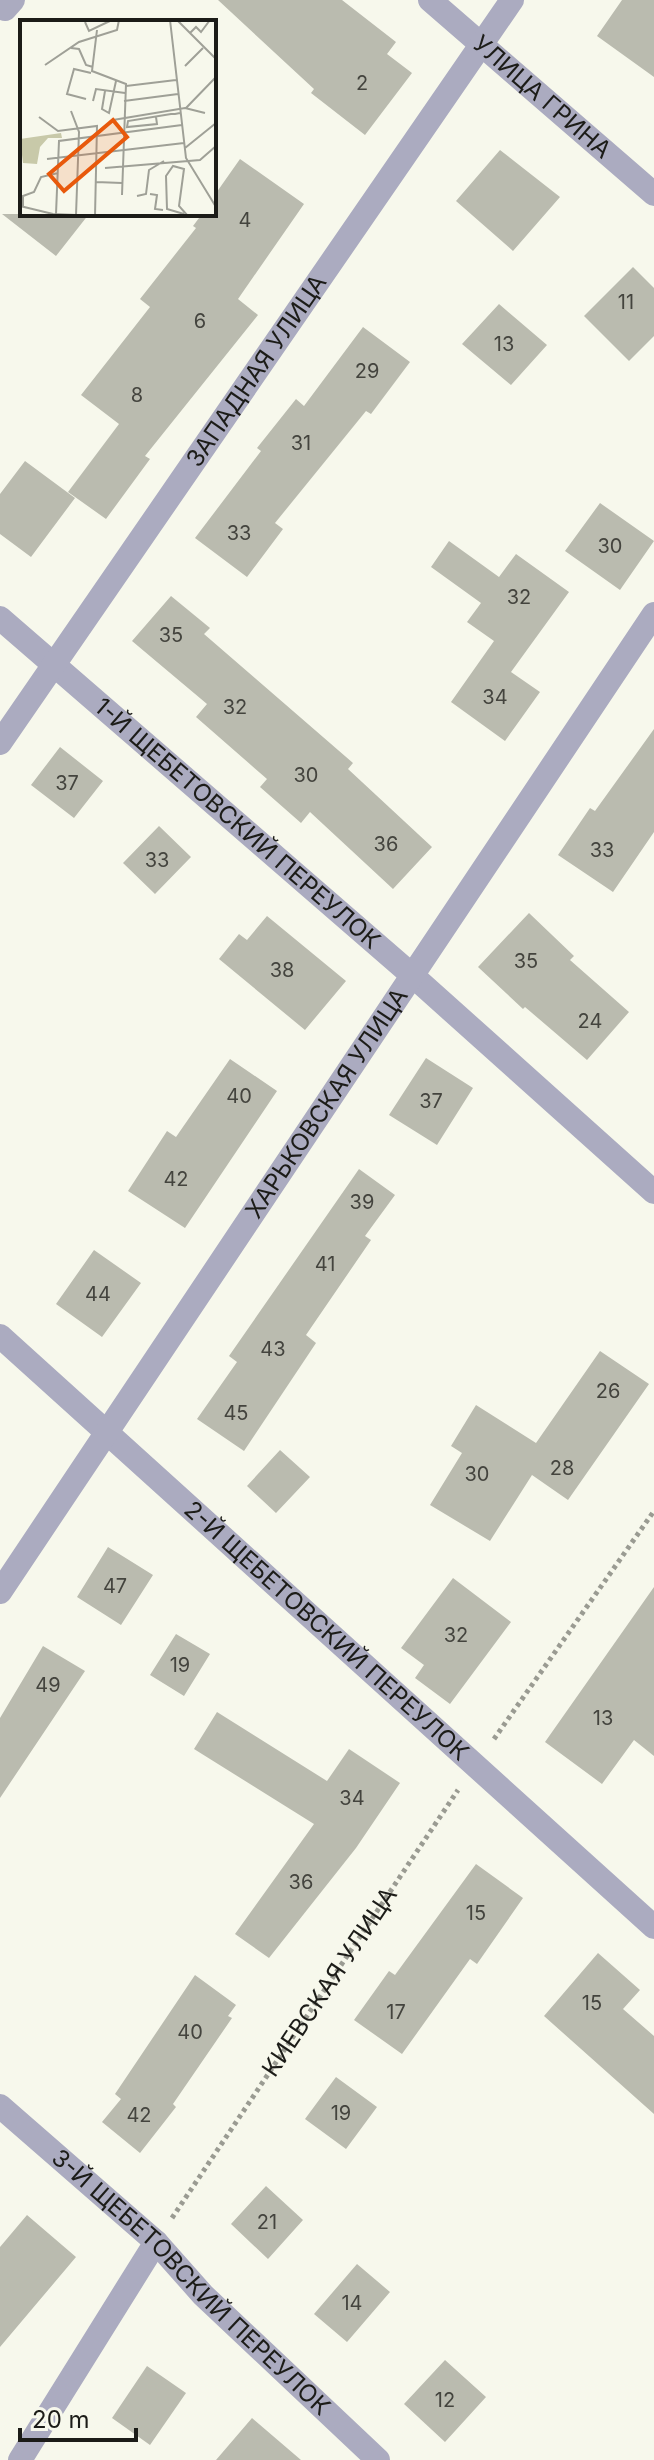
<svg xmlns="http://www.w3.org/2000/svg" width="654" height="2460" viewBox="0 0 654 2460" font-family="Inter,sans-serif">
	<style>
		.building { fill: #babbaf }
		.lines { fill: none; stroke-linecap: round; stroke-linejoin: round }
		.path { stroke: #9a9b92; stroke-width: 5; stroke-dasharray: 4 4; stroke-linecap: butt }
		.street { stroke: #ababc0; stroke-width: 24 }
		.labels { text-anchor: middle; stroke-width: 7; stroke-linejoin: round; paint-order: stroke }
		.number-label { font-size: 20px; fill: #44443e }
		.street-label { font-size: 24px; fill: #1c1c18; stroke: #f7f8ec }
		.inset-road { fill: none; stroke: #9fa097; stroke-width: 2 }
		.view { fill: #e8590c; fill-opacity: 0.15; stroke: #e8590c; stroke-width: 4 }
		.inset-edge { fill: none; stroke: #1c1c18; stroke-width: 4 }
	</style>
	<rect width="100%" height="100%" fill="#f7f8ec"/>
	<path class="building" d="M 218,0 L 342,0 L 396,42 L 387,54 L 412,73 L 365,135 L 311,93 L 314,89 Z
		M 622,0 L 654,0 L 654,77 L 597,36 Z
		M 500,150 L 560,197 L 513,251 L 456,201 Z
		M 240,159 L 304,204 L 238,299 L 258,315 L 145,456 L 150,459 L 106,519 L 68,492 L 119,424 L 81,395 L 150,307 L 140,299 L 196,228 L 193,226 L 202,214 L 214,214 L 214,196 Z
		M 2,214 L 89,214 L 56,256 Z
		M 633,267 L 654,288 L 654,336 L 629,361 L 584,316 Z
		M 499,304 L 547,345 L 511,385 L 462,344 Z
		M 363,327 L 410,362 L 371,414 L 366,411 L 275,523 L 283,529 L 247,577 L 195,538 L 261,451 L 257,448 L 296,399 L 304,406 Z
		M 25,461 L 75,498 L 31,557 L 0,534 L 0,494 Z
		M 600,503 L 654,541 L 620,590 L 565,551 Z
		M 449,541 L 499,577 L 516,554 L 569,592 L 511,672 L 540,692 L 505,741 L 451,702 L 494,641 L 467,622 L 481,603 L 431,567 Z
		M 171,596 L 210,628 L 204,634 L 353,763 L 348,769 L 432,847 L 393,889 L 310,812 L 301,823 L 260,787 L 267,779 L 196,717 L 207,704 L 132,641 Z
		M 654,729 L 654,832 L 613,892 L 558,855 L 590,808 L 595,811 Z
		M 60,747 L 103,781 L 74,818 L 31,785 Z
		M 159,826 L 191,857 L 155,894 L 123,863 Z
		M 529,913 L 574,956 L 570,960 L 629,1012 L 587,1060 L 525,1007 L 523,1009 L 478,967 Z
		M 267,916 L 346,981 L 305,1030 L 219,959 L 239,934 L 247,940 Z
		M 426,1058 L 473,1088 L 437,1145 L 389,1115 Z
		M 230,1059 L 277,1091 L 185,1228 L 128,1191 L 167,1131 L 176,1137 Z
		M 359,1169 L 395,1195 L 365,1236 L 371,1240 L 306,1335 L 316,1343 L 244,1451 L 197,1419 L 237,1362 L 229,1356 Z
		M 94,1250 L 141,1283 L 102,1337 L 56,1304 Z
		M 600,1351 L 649,1384 L 568,1500 L 532,1475 L 490,1541 L 430,1505 L 462,1453 L 451,1446 L 476,1405 L 536,1443 Z
		M 280,1450 L 310,1477 L 276,1513 L 247,1486 Z
		M 108,1547 L 153,1575 L 121,1625 L 77,1597 Z
		M 453,1578 L 511,1622 L 450,1704 L 415,1678 L 424,1665 L 401,1648 Z
		M 654,1587 L 654,1756 L 634,1740 L 602,1784 L 545,1742 Z
		M 176,1634 L 210,1654 L 184,1696 L 150,1675 Z
		M 43,1646 L 85,1671 L 0,1798 L 0,1718 Z
		M 217,1712 L 327,1781 L 349,1749 L 400,1783 L 356,1848 L 269,1958 L 235,1934 L 314,1824 L 194,1749 Z
		M 476,1864 L 523,1898 L 477,1964 L 470,1959 L 402,2054 L 354,2020 L 389,1971 L 395,1975 Z
		M 598,1953 L 640,1990 L 623,2009 L 654,2036 L 654,2114 L 544,2016 Z
		M 195,1975 L 236,2005 L 228,2016 L 232,2018 L 173,2104 L 176,2107 L 140,2153 L 102,2122 L 121,2099 L 115,2094 Z
		M 336,2077 L 377,2107 L 346,2149 L 305,2119 Z
		M 266,2186 L 303,2220 L 268,2259 L 231,2224 Z
		M 27,2215 L 76,2257 L 0,2347 L 0,2247 Z
		M 357,2264 L 390,2292 L 347,2342 L 314,2314 Z
		M 445,2360 L 486,2397 L 445,2442 L 404,2404 Z
		M 147,2366 L 186,2393 L 150,2445 L 112,2418 Z
		M 252,2418 L 301,2460 L 216,2460 Z"/>
	<g class="lines">
		<g class="path">
			<path d="M 494,1739 L 654,1511"/>
			<path id="s1" d="M 172,2218 L 458,1790"/>
		</g>
		<g class="street">
			<path id="s2" d="M 430,0 L 654,194"/>
			<path d="M 5,9 L 13,0"/>
			<path id="s3" d="M 0,618 L 413,976 L 654,1192"/>
			<path id="s4" d="M 0,743 L 512,0"/>
			<path id="s5" d="M 0,1336 L 654,1927"/>
			<path id="s6" d="M 0,1592 L 654,614"/>
			<path id="s7" d="M 0,2106 L 156,2242 L 203,2295 L 378,2460"/>
			<path d="M 20,2460 L 156,2242"/>
		</g>
	</g>
	<g class="labels">
		<g class="number-label">
			<text x="362" y="90">2</text>
			<text x="245" y="227">4</text>
			<text x="626" y="309">11</text>
			<text x="200" y="328">6</text>
			<text x="504" y="351">13</text>
			<text x="367" y="378">29</text>
			<text x="137" y="402">8</text>
			<text x="301" y="450">31</text>
			<text x="239" y="540">33</text>
			<text x="610" y="553">30</text>
			<text x="519" y="604">32</text>
			<text x="171" y="642">35</text>
			<text x="495" y="704">34</text>
			<text x="235" y="714">32</text>
			<text x="306" y="782">30</text>
			<text x="67" y="790">37</text>
			<text x="386" y="851">36</text>
			<text x="602" y="857">33</text>
			<text x="157" y="867">33</text>
			<text x="526" y="968">35</text>
			<text x="282" y="977">38</text>
			<text x="590" y="1028">24</text>
			<text x="239" y="1103">40</text>
			<text x="431" y="1108">37</text>
			<text x="176" y="1186">42</text>
			<text x="362" y="1209">39</text>
			<text x="325" y="1271">41</text>
			<text x="98" y="1301">44</text>
			<text x="273" y="1356">43</text>
			<text x="608" y="1398">26</text>
			<text x="236" y="1420">45</text>
			<text x="562" y="1475">28</text>
			<text x="477" y="1481">30</text>
			<text x="115" y="1593">47</text>
			<text x="456" y="1642">32</text>
			<text x="180" y="1672">19</text>
			<text x="48" y="1692">49</text>
			<text x="603" y="1725">13</text>
			<text x="352" y="1805">34</text>
			<text x="301" y="1889">36</text>
			<text x="476" y="1920">15</text>
			<text x="592" y="2010">15</text>
			<text x="396" y="2019">17</text>
			<text x="190" y="2039">40</text>
			<text x="341" y="2120">19</text>
			<text x="139" y="2122">42</text>
			<text x="267" y="2229">21</text>
			<text x="352" y="2310">14</text>
			<text x="445" y="2407">12</text>
		</g>
		<g class="street-label">
			<text dy="8" stroke="none"><textPath href="#s2" startOffset="148">УЛИЦА ГРИНА</textPath></text>
			<text dy="8" stroke="none"><textPath href="#s4" startOffset="452">ЗАПАДНАЯ УЛИЦА</textPath></text>
			<text dy="8" stroke="none"><textPath href="#s3" startOffset="314">1-Й ЩЕБЕТОВСКИЙ ПЕРЕУЛОК</textPath></text>
			<text dy="8" stroke="none"><textPath href="#s6" startOffset="588">ХАРЬКОВСКАЯ УЛИЦА</textPath></text>
			<text dy="8" stroke="none"><textPath href="#s5" startOffset="440">2-Й ЩЕБЕТОВСКИЙ ПЕРЕУЛОК</textPath></text>
			<text dy="8" stroke="none"><textPath href="#s1" startOffset="284">КИЕВСКАЯ УЛИЦА</textPath></text>
			<text dy="8" stroke="none"><textPath href="#s7" startOffset="260">3-Й ЩЕБЕТОВСКИЙ ПЕРЕУЛОК</textPath></text>
		</g>
	</g>
	<g transform="translate(20 20)">
		<rect width="196" height="196" fill="#f7f8ec"/>
		<path d="M 41,113 L 42,118 L 28,118 L 20,127 L 17,144 L 3,143 L 0,119 Z" fill="#c8c9a9"/>
		<path class="inset-road" d="M 150,0 L 166,138 L 196,187M 157,0 L 196,39M 65,2 L 69,11 L 92,0M 77,10 L 72,51 L 106,64 L 102,175M 170,13 L 176,7 L 181,12 L 190,0M 51,28 L 59,29 L 66,45 L 73,47M 25,45 L 59,22 L 97,10 L 99,0M 165,46 L 183,28M 106,66 L 156,60M 85,71 L 82,89 L 89,93 L 96,61M 66,79 L 47,74 L 54,49 L 71,53M 73,81 L 76,69 L 105,73M 104,81 L 158,74M 166,88 L 196,57M 51,91 L 59,112 L 56,195M 19,97 L 38,111 L 77,106 L 75,196M 136,97 L 137,104 L 107,107 L 108,101 L 151,94 L 155,94 L 160,93M 93,100 L 165,88 L 185,93M 165,128 L 196,103M 27,139 L 164,123M 85,148 L 180,140 L 196,126M 76,162 L 102,163M 130,174 L 137,175 L 135,189 L 143,190M 117,176 L 126,174 L 129,150 L 144,141M 0,186 L 33,194 L 79,196M 3,187 L 3,176 L 14,172 L 21,157 L 38,153M 36,194 L 39,121 L 162,105M 164,194 L 147,189 L 146,156 L 153,146 L 164,149 L 159,186 L 167,195"/>
		<path class="view" d="M 93,100 L 107,117 L 44,171 L 29,154 Z"/>
		<rect width="196" height="196" class="inset-edge"/>
	</g>
	<path d="M20 2428v12h116v-12" fill="none" stroke="#1c1c18" stroke-width="4"/>
	<text x="32" y="2428" font-size="24" fill="#1c1c18" stroke="#f7f8ec" stroke-width="6" paint-order="stroke">20 m</text>
</svg>
